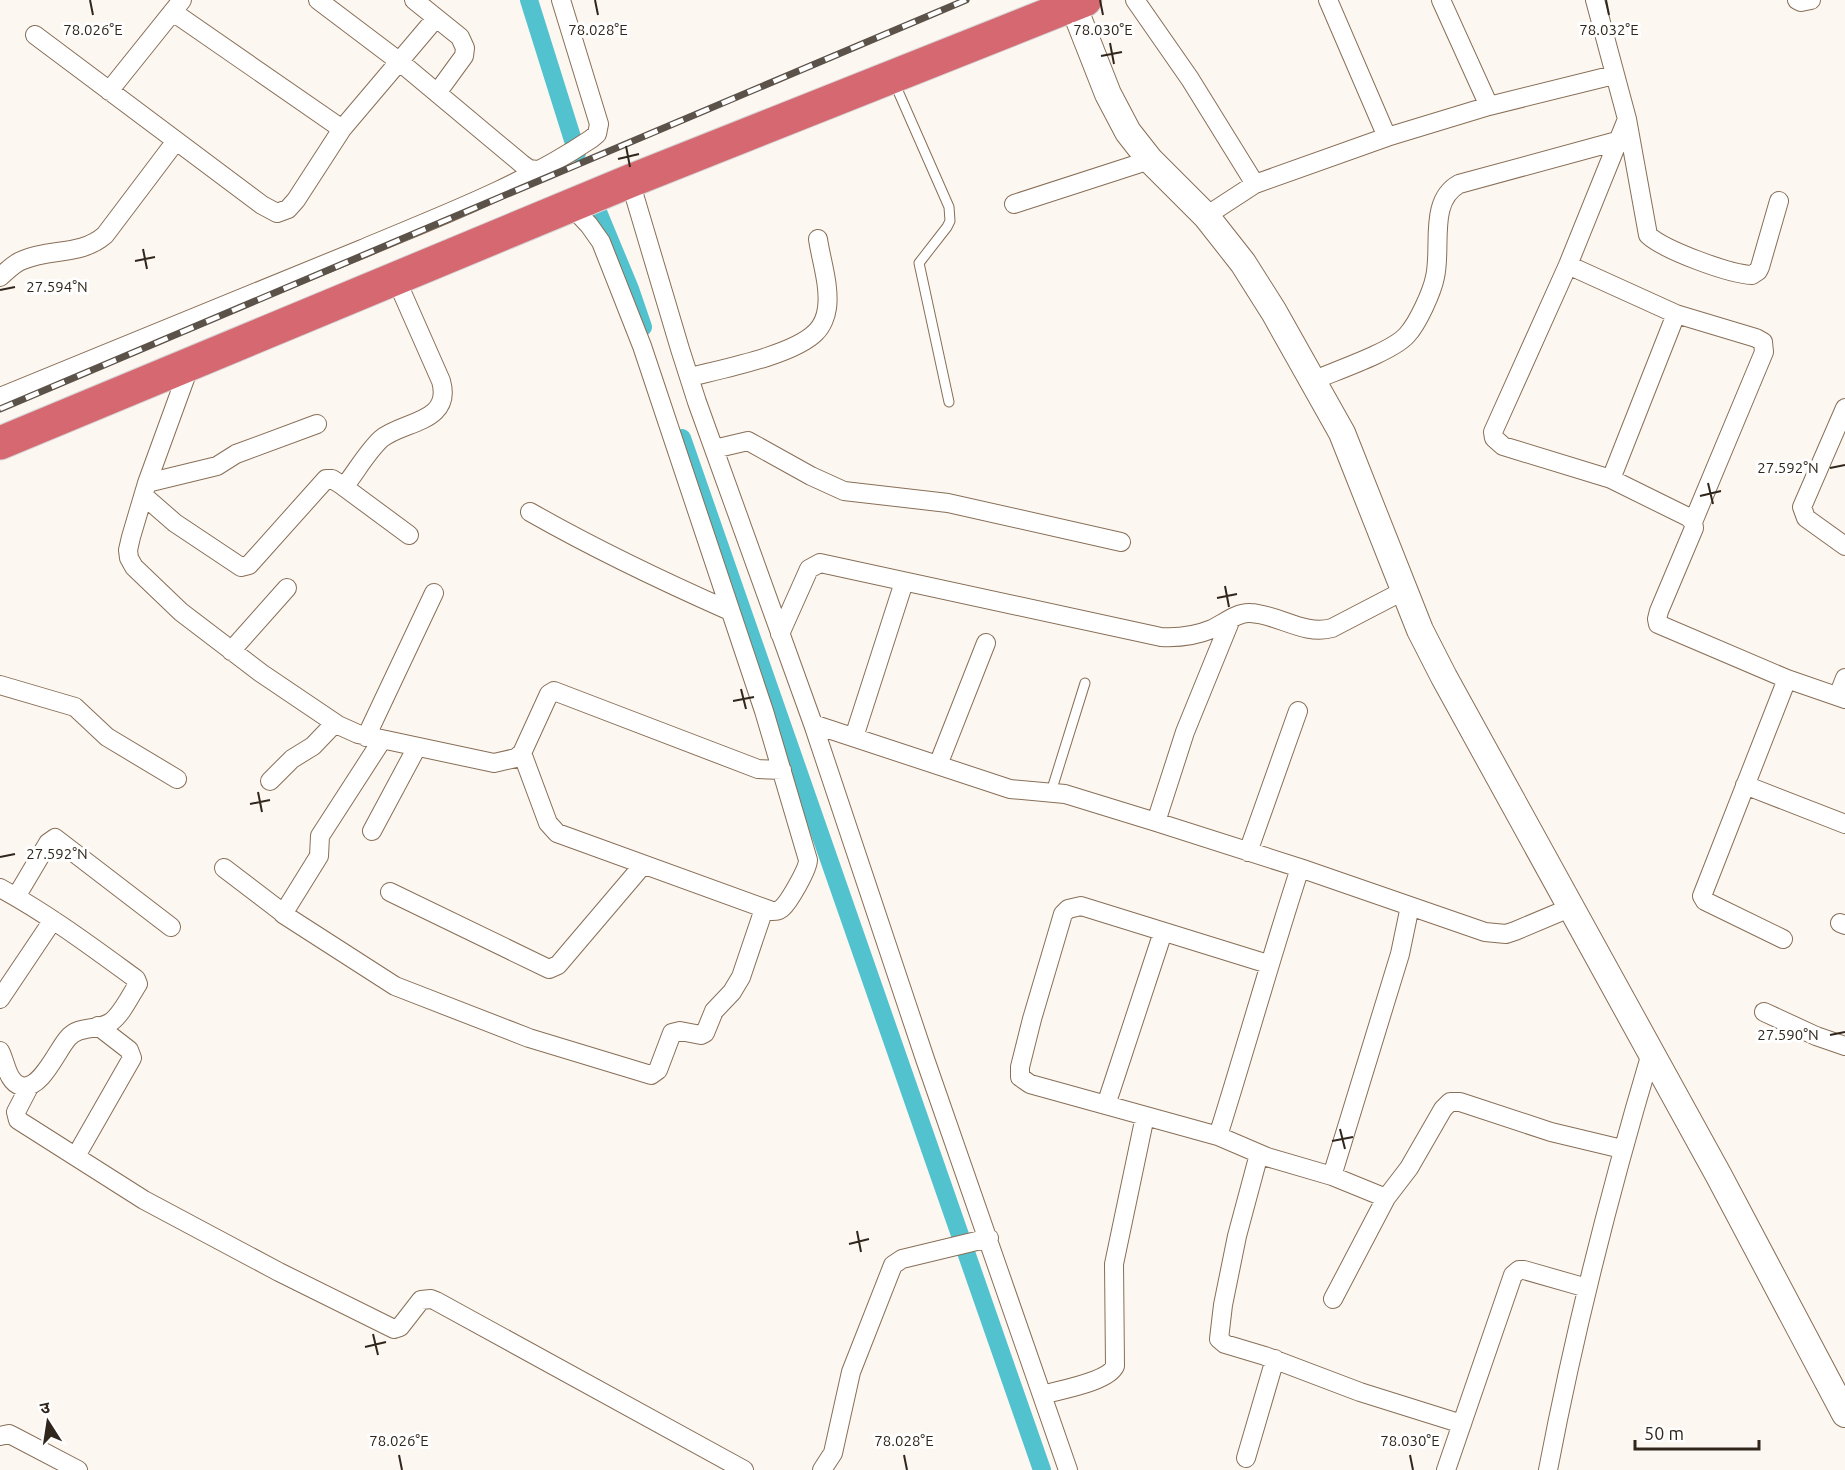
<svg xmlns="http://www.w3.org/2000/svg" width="1845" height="1470" viewBox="0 0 1845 1470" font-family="Ubuntu,'Noto Sans Devanagari',sans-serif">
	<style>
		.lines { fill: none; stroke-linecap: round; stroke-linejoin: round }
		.canal { stroke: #52c3ce; stroke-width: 18 }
		.lane-casing { stroke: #886f57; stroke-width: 11 }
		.street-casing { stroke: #886f57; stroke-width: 20 }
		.secondary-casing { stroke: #886f57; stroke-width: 28 }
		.highway-casing { stroke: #d6d4d2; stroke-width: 35 }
		.lane { stroke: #fff; stroke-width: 9 }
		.street { stroke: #fff; stroke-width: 18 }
		.secondary { stroke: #fff; stroke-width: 26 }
		.highway { stroke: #d56870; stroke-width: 33 }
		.rail-casing { stroke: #5b5249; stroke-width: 7 }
		.rail { stroke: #fff; stroke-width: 4.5; stroke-dasharray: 14; stroke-linecap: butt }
		.ticks { fill: none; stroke: #30261c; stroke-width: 2 }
		.ticks-label { font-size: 15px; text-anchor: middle; fill: #30261c; stroke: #fff; stroke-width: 6; stroke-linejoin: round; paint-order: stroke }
	</style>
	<rect width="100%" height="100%" fill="#fdf7f2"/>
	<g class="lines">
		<path class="canal" d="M 529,0 L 577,153
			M 591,195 L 630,289 L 643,327
			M 682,438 L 1042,1470"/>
		<g class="lane-casing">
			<path id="lane" d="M 894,82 L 949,207 L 950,221 L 947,227 L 919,263 L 949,402
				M 1051,792 L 1085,683"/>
		</g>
		<g class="street-casing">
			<path id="street" d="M 318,0 L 400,62 L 522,164 L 529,169 L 537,170
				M 414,0 L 460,37 L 465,48 L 464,56 L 437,93
				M 1135,0 L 1190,79 L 1255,184
				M 1328,0 L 1387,137
				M 1441,0 L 1489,106
				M 1595,0 L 1627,119 L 1648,235 C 1664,250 1729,274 1752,275 L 1758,271 L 1760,267 L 1779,201
				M 1797,0 L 1801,2 L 1811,0
				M 173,12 L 342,129
				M 35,35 L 262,205 L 277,213 L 288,209 L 296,200 L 342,129 L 436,18
				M 109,91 L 182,0
				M 1627,119 L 1568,265 L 1493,432 L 1494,438 L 1503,446 L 1611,479 L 1688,517 L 1693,522 L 1694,528 L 1659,611 L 1657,619 L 1658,624 L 1787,679 L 1845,699
				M 630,181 L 680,349 L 697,402 L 813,724 L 925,1059 L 1068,1470
				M 1014,204 L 1150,160
				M 1206,216 L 1255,184 L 1387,137 L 1489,106 L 1614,75
				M 1568,265 L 1676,314 L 1756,338 L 1763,342 L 1764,352 L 1693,522
				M 0,277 C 7,271 14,263 23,260 C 51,248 81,256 105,235 L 176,141
				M 190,365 L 147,483 L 131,537 L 128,550 L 129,558 L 134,567 L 181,612 L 261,673 L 338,725 L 358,734 L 494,763 L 516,758 L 522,753 L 549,694 L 554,691 L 758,769 L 782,770
				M 690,377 C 722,369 794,355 816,332 C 822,326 826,316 827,308 C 830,286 821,260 818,239
				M 1312,381 C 1335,371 1392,352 1407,335 C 1418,323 1432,292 1435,277 C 1442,247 1428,201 1459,184 L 1617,141
				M 0,397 C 121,348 242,299 362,249 C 440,216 521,186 591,139 L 597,134 L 599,124 L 561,0
				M 1845,408 L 1802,507 L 1806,518 L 1845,546
				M 714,449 L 748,441 L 811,476 L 844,491 L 948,503 L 1121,542
				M 1611,479 L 1676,314
				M 147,483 L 217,466 L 236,454 L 317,424
				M 344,487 C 356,472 367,452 381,439 C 402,421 453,423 441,381 L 396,279
				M 144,496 L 175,523 L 241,567 L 249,565 L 326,479 L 332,479 L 340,484 L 409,535
				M 530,512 C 595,549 662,581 730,611
				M 780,634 L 809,569 L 820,563 L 1161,637 C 1179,638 1195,636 1212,629 C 1223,624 1237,612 1250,613 C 1278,614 1304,636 1332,628 L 1405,590
				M 231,651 L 287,588
				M 0,685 L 75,707 L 107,737 L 177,779
				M 1838,696 L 1845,678
				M 813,724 L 1010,789 L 1065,794 L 1156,822 L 1300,868 L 1485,932 L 1506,934 L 1515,931 L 1572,907
				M 366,737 L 434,593
				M 854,737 L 904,582
				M 382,740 L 320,836 L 319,856 L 283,914 L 395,986 L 529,1038 L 651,1075 L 658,1070 L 672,1033 L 680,1031 L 701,1035 L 705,1033 L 714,1011 L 732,992 L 741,977 L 764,909
				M 522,753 L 548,823 L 557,833 L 772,911 C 777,911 778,911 782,908 C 789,902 808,869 808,860 L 764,711 L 642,346 L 601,242 L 589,225 L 571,206
				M 938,765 L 986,643
				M 270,781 L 292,759 L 313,746 L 335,723
				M 1745,785 L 1845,824
				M 1156,822 L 1185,732 L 1231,619
				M 372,831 L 417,747
				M 1248,852 L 1298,711
				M 224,868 L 283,913
				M 0,888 C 48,914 92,947 136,979 L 138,984 C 130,996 122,1014 111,1022 C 97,1031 79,1025 68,1038 C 57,1050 41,1091 21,1086 C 7,1082 6,1062 0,1051
				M 390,892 L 549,969 L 558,965 L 643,865
				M 16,897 L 48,843 L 55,838 L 171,927
				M 1840,923 L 1845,925
				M 1783,939 L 1705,901 L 1702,896 L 1787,679
				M 1268,964 L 1081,906 L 1068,909 L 1063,914 L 1032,1019 L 1020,1067 L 1020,1077 L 1030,1084 L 1218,1136 L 1267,1157 L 1332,1176 L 1386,1198
				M 0,999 L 53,920
				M 1764,1012 L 1816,1036 L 1845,1046
				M 30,1085 L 16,1112 L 18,1120 L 144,1200 L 279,1272 L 394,1329 L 400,1327 L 421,1300 L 431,1299 L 436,1301 L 744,1470
				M 1106,1105 L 1163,932
				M 1218,1136 C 1246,1047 1271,957 1300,868
				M 1259,1154 L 1237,1236 L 1223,1305 L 1219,1339 L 1225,1344 L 1265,1356 L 1360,1392 L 1462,1424
				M 76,1156 L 132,1058 L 129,1050 L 98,1026
				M 1332,1176 L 1400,954 L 1410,906
				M 1333,1299 L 1386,1198 L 1409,1168 L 1443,1109 L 1450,1102 L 1460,1102 L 1551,1132 L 1622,1149
				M 1042,1395 C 1059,1390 1108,1382 1115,1366 L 1114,1264 L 1145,1116
				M 0,1436 L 9,1434 L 15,1437 L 78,1470
				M 1246,1458 L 1275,1359
				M 822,1470 L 833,1453 L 851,1372 L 893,1265 L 902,1259 L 989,1238
				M 1446,1470 L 1513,1275 L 1519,1270 L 1524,1270 L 1587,1288
				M 1548,1470 C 1575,1328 1610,1191 1651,1053"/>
		</g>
		<g class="secondary-casing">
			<path id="secondary" d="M 1073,5 L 1108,94 L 1128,132 L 1150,160 L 1206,216 L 1243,263 L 1274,312 L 1342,433 L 1420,630 L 1444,677 L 1719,1176 L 1845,1414"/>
		</g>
		<g class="highway-casing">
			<path id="highway" d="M 0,443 L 630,181 L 1085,0"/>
		</g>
		<use href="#lane" class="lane"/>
		<use href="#street" class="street"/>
		<use href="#secondary" class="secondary"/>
		<use href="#highway" class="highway"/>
		<g class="rail-casing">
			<path id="rail" d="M 0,409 L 966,0"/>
		</g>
		<use href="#rail" class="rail"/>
	</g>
	<path class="ticks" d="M 90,0 L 93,15M 595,0 L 598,15M 1100,0 L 1103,15M 1606,0 L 1609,15M 1110,43 L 1114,64M 1101,56 L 1122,52M 626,146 L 630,167M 618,159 L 639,154M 143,249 L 147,269M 135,261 L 155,257M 0,290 L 15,287M 1830,468 L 1845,465M 1708,483 L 1713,504M 1700,496 L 1721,491M 1225,586 L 1229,607M 1217,598 L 1237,594M 741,689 L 746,709M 733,701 L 754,697M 258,792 L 262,812M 250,804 L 270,800M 0,857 L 15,854M 1830,1035 L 1845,1032M 1340,1129 L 1345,1149M 1332,1141 L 1353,1137M 857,1231 L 861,1252M 849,1244 L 869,1239M 373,1334 L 378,1355M 365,1347 L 386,1342M 399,1455 L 402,1470M 904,1455 L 907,1470M 1410,1455 L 1413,1470"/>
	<g class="ticks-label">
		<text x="93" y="35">78.026°E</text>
		<text x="598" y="35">78.028°E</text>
		<text x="1103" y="35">78.030°E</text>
		<text x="1609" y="35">78.032°E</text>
		<text x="57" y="292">27.594°N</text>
		<text x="1788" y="473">27.592°N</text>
		<text x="57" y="859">27.592°N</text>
		<text x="1788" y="1040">27.590°N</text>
		<text x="399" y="1446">78.026°E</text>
		<text x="904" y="1446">78.028°E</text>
		<text x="1410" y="1446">78.030°E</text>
	</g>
	<g transform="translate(48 1422) rotate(348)" stroke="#ffffff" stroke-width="4.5" paint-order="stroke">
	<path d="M0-4.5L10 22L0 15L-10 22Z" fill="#30261c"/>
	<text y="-9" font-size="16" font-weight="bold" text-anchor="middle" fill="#30261c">उ</text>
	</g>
	<path d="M1635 1440v9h124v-9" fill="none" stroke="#30261c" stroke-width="3"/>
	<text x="1644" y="1440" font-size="18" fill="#30261c" stroke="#ffffff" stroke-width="4.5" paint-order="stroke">50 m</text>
</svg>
